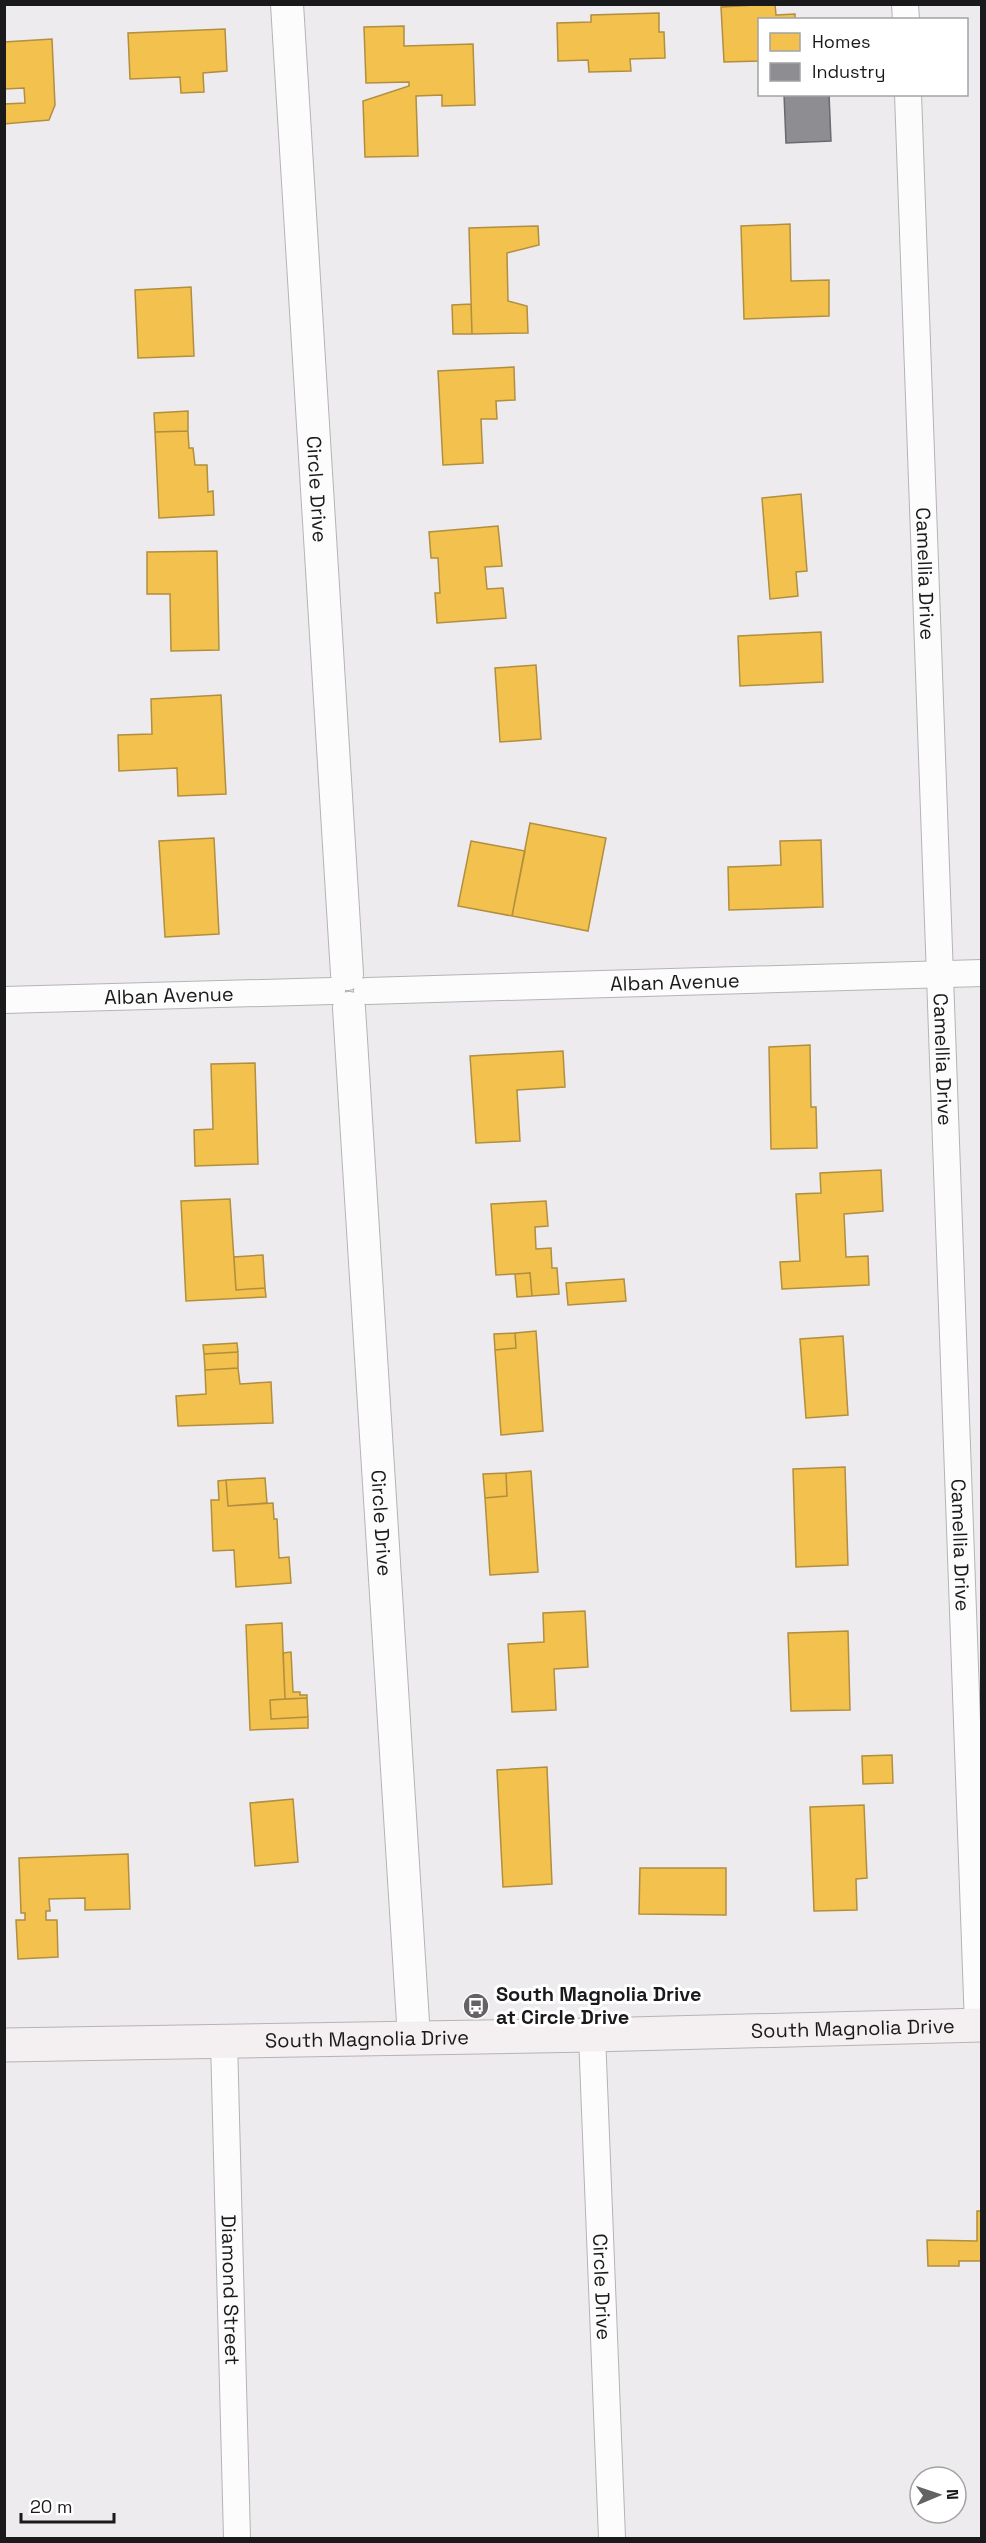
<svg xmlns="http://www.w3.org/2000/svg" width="986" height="2543" viewBox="0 0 986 2543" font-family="'Space Grotesk',sans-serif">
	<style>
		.homes { fill: #f2c14e; stroke: #b18f3f; stroke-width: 1.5 }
		.industry { fill: #8d8d92; stroke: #6a6a6e; stroke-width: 1.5 }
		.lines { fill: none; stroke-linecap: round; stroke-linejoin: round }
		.minor-casing { stroke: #b5b3b6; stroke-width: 28 }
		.tertiary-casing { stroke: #b5b3b6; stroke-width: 34 }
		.secondary-casing { stroke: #b5b3b6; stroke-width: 35 }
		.minor { stroke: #fcfcfd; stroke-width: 26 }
		.tertiary { stroke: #fcfcfd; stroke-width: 32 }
		.secondary { stroke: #f4eff1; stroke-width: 33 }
		.labels { text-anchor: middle; stroke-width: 6; stroke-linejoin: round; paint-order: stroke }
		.street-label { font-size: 20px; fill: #1a191b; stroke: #fff }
		.poi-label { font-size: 20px; font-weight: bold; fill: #1a191b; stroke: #fff; text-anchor: start }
	</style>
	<rect width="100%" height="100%" fill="#eeebef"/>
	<path class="homes" d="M 775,4 L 776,15 L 795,14 L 795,20 L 760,20 L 760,61 L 724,62 L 721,7 Z
		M 659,13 L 659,32 L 664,32 L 665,58 L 630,59 L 631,71 L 589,72 L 588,60 L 558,61 L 557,23 L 591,22 L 591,15 Z
		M 404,26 L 404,46 L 473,44 L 475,105 L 442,106 L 442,95 L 416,96 L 418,156 L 365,157 L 363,101 L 409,86 L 409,82 L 366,83 L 364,27 Z
		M 225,29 L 227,71 L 203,73 L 204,92 L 181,93 L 180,77 L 130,79 L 128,33 Z
		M 52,39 L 55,105 L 49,120 L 4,124 L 4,104 L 25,103 L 24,88 L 5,89 L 4,42 Z
		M 790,224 L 791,281 L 829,280 L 829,316 L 744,319 L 741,226 Z
		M 538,226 L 539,245 L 507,253 L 508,301 L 527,306 L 528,333 L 472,334 L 469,228 Z
		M 191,287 L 194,356 L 138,358 L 135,290 Z
		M 471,304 L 472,334 L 453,334 L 452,305 Z
		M 514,367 L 515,400 L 496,401 L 497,419 L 481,419 L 483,463 L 443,465 L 438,371 Z
		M 188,411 L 188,431 L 155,432 L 154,413 Z
		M 188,431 L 189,448 L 193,448 L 195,465 L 207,465 L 208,492 L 213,491 L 214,515 L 159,518 L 155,432 Z
		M 801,494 L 807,571 L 796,572 L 798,596 L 770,599 L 762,498 Z
		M 498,526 L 502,566 L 485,567 L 487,589 L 503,588 L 506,618 L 437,623 L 435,593 L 440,593 L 438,558 L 431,558 L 429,532 Z
		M 217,551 L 219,650 L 171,651 L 170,594 L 147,594 L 147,552 Z
		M 821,632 L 823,682 L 740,686 L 738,636 Z
		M 536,665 L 541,739 L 500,742 L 495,668 Z
		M 221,695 L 226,794 L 178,796 L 177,768 L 119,771 L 118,735 L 152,734 L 151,699 Z
		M 530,823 L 606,838 L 588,931 L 512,916 Z
		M 214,838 L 219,934 L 165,937 L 159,841 Z
		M 821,840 L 823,907 L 729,910 L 728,867 L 781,865 L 780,841 Z
		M 471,841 L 525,851 L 512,916 L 458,906 Z
		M 810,1045 L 811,1107 L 816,1107 L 817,1148 L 771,1149 L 769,1047 Z
		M 563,1051 L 565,1087 L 517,1090 L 520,1141 L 476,1143 L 470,1056 Z
		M 255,1063 L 258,1164 L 195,1166 L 194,1130 L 213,1129 L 211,1064 Z
		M 881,1170 L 883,1211 L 844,1214 L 846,1257 L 868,1256 L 869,1285 L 782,1289 L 780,1262 L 800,1261 L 796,1194 L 821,1193 L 820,1173 Z
		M 230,1199 L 236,1290 L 265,1288 L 266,1297 L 186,1301 L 181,1201 Z
		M 546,1201 L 548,1226 L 535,1227 L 536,1249 L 551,1248 L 552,1268 L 557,1268 L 559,1294 L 532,1296 L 530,1273 L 496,1275 L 491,1204 Z
		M 263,1255 L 265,1288 L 236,1290 L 234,1257 Z
		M 530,1273 L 532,1296 L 517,1297 L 515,1274 Z
		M 624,1279 L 626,1301 L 568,1305 L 566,1283 Z
		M 536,1331 L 543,1431 L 501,1435 L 495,1350 L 516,1348 L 515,1333 Z
		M 515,1333 L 516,1348 L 495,1350 L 494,1334 Z
		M 843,1336 L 848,1415 L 806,1418 L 800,1339 Z
		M 237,1343 L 238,1352 L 204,1354 L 203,1345 Z
		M 238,1352 L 238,1368 L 205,1370 L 204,1354 Z
		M 238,1368 L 240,1384 L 271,1382 L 273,1423 L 178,1426 L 176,1396 L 206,1394 L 205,1370 Z
		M 845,1467 L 848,1565 L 796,1567 L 793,1469 Z
		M 531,1471 L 538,1572 L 490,1575 L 485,1498 L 507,1496 L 506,1473 Z
		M 506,1473 L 507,1496 L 485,1498 L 483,1474 Z
		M 265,1478 L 267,1503 L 228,1506 L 226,1480 Z
		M 226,1480 L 228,1506 L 273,1503 L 274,1519 L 277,1519 L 279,1558 L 289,1557 L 291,1583 L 236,1587 L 234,1550 L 213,1551 L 211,1500 L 219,1500 L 218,1481 Z
		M 585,1611 L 588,1667 L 554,1669 L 556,1710 L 512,1712 L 508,1644 L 544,1642 L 543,1613 Z
		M 282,1623 L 285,1699 L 270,1700 L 271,1719 L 308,1717 L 308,1728 L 250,1730 L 246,1625 Z
		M 848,1631 L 850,1710 L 791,1711 L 788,1633 Z
		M 291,1652 L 293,1692 L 300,1692 L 300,1695 L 307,1695 L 307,1698 L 285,1699 L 283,1653 Z
		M 307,1698 L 308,1717 L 271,1719 L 270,1700 Z
		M 892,1755 L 893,1783 L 863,1784 L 862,1756 Z
		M 547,1767 L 552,1884 L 503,1887 L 497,1770 Z
		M 293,1799 L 298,1862 L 255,1866 L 250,1803 Z
		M 864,1805 L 867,1878 L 856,1879 L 857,1910 L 814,1911 L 810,1807 Z
		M 128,1854 L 130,1909 L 85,1910 L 85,1898 L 49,1899 L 50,1911 L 46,1911 L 46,1920 L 57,1920 L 58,1957 L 18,1959 L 16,1920 L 25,1920 L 25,1913 L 21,1913 L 19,1858 Z
		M 640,1868 L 726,1868 L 726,1915 L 639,1914 Z
		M 977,2211 L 982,2211 L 982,2261 L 959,2261 L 959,2266 L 928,2266 L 927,2240 L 977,2241 Z"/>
	<path class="industry" d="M 784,94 L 829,94 L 831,141 L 786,143 Z"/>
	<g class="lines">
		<g class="minor-casing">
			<g id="minor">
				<path d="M 905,4 L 906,20"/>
				<path id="s1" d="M 908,94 L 978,2025"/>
				<path id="s2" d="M 367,991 L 982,973"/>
				<path id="s3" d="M 4,1000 L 332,991"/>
				<path id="s4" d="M 592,2035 L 612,2538"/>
				<path id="s5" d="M 224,2041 L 237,2538"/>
			</g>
		</g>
		<g class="tertiary-casing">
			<g id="tertiary">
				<path id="s6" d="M 287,4 L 347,974"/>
				<path id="s7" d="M 349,1008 L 414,2038"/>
			</g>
		</g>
		<g class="secondary-casing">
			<g id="secondary">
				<path id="s8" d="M 4,2045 L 592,2035 L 982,2025"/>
			</g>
		</g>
		<use href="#minor" class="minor"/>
		<use href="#tertiary" class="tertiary"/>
		<use href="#secondary" class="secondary"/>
	</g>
	<defs>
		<g id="bus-disc" transform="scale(1.35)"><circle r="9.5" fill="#646265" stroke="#fff"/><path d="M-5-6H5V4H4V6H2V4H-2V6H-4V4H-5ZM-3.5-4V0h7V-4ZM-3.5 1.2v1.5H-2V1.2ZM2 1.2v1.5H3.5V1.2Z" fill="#fff"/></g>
	</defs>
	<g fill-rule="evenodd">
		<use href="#bus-disc" x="476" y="2006"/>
	</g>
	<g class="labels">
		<g class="street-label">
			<text dy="7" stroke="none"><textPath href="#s6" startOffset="486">Circle Drive</textPath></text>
			<text dy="7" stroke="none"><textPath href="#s1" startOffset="480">Camellia Drive</textPath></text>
			<text dy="7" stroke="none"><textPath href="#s2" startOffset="308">Alban Avenue</textPath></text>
			<text dy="7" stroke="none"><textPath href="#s3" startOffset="165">Alban Avenue</textPath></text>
			<text dy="7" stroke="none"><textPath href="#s1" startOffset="966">Camellia Drive</textPath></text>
			<text dy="7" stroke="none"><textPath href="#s7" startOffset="516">Circle Drive</textPath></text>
			<text dy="7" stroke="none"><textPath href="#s1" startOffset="1452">Camellia Drive</textPath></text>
			<text dy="7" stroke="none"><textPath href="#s8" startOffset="849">South Magnolia Drive</textPath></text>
			<text dy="7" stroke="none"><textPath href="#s8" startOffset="363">South Magnolia Drive</textPath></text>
			<text dy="7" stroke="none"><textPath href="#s4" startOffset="252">Circle Drive</textPath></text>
			<text dy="7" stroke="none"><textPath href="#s5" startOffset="249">Diamond Street</textPath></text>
		</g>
		<g class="poi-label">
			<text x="496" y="2001">South Magnolia Drive<tspan x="496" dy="23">at Circle Drive</tspan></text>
		</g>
	</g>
	<rect width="986" height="2543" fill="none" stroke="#1a191b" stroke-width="12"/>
	<rect x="758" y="18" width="210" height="78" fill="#ffffff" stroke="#a3a3a4" stroke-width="1.5"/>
	<rect x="770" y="33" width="30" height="18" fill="#f2c14e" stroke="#a3a3a4" stroke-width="1.5"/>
	<text x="812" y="48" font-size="18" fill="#1a191b">Homes</text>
	<rect x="770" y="63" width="30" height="18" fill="#8d8d92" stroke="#a3a3a4" stroke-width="1.5"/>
	<text x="812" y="78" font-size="18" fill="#1a191b">Industry</text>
	<g transform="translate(938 2495) rotate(88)"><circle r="28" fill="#ffffff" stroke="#a3a3a4" stroke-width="1.5"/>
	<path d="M0-4.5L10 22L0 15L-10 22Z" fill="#646265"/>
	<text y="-9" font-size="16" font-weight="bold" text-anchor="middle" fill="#1a191b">N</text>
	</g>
	<path d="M21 2513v9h93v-9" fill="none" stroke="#1a191b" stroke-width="3"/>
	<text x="30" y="2513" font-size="18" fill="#1a191b" stroke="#ffffff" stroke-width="4.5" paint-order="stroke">20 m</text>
</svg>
